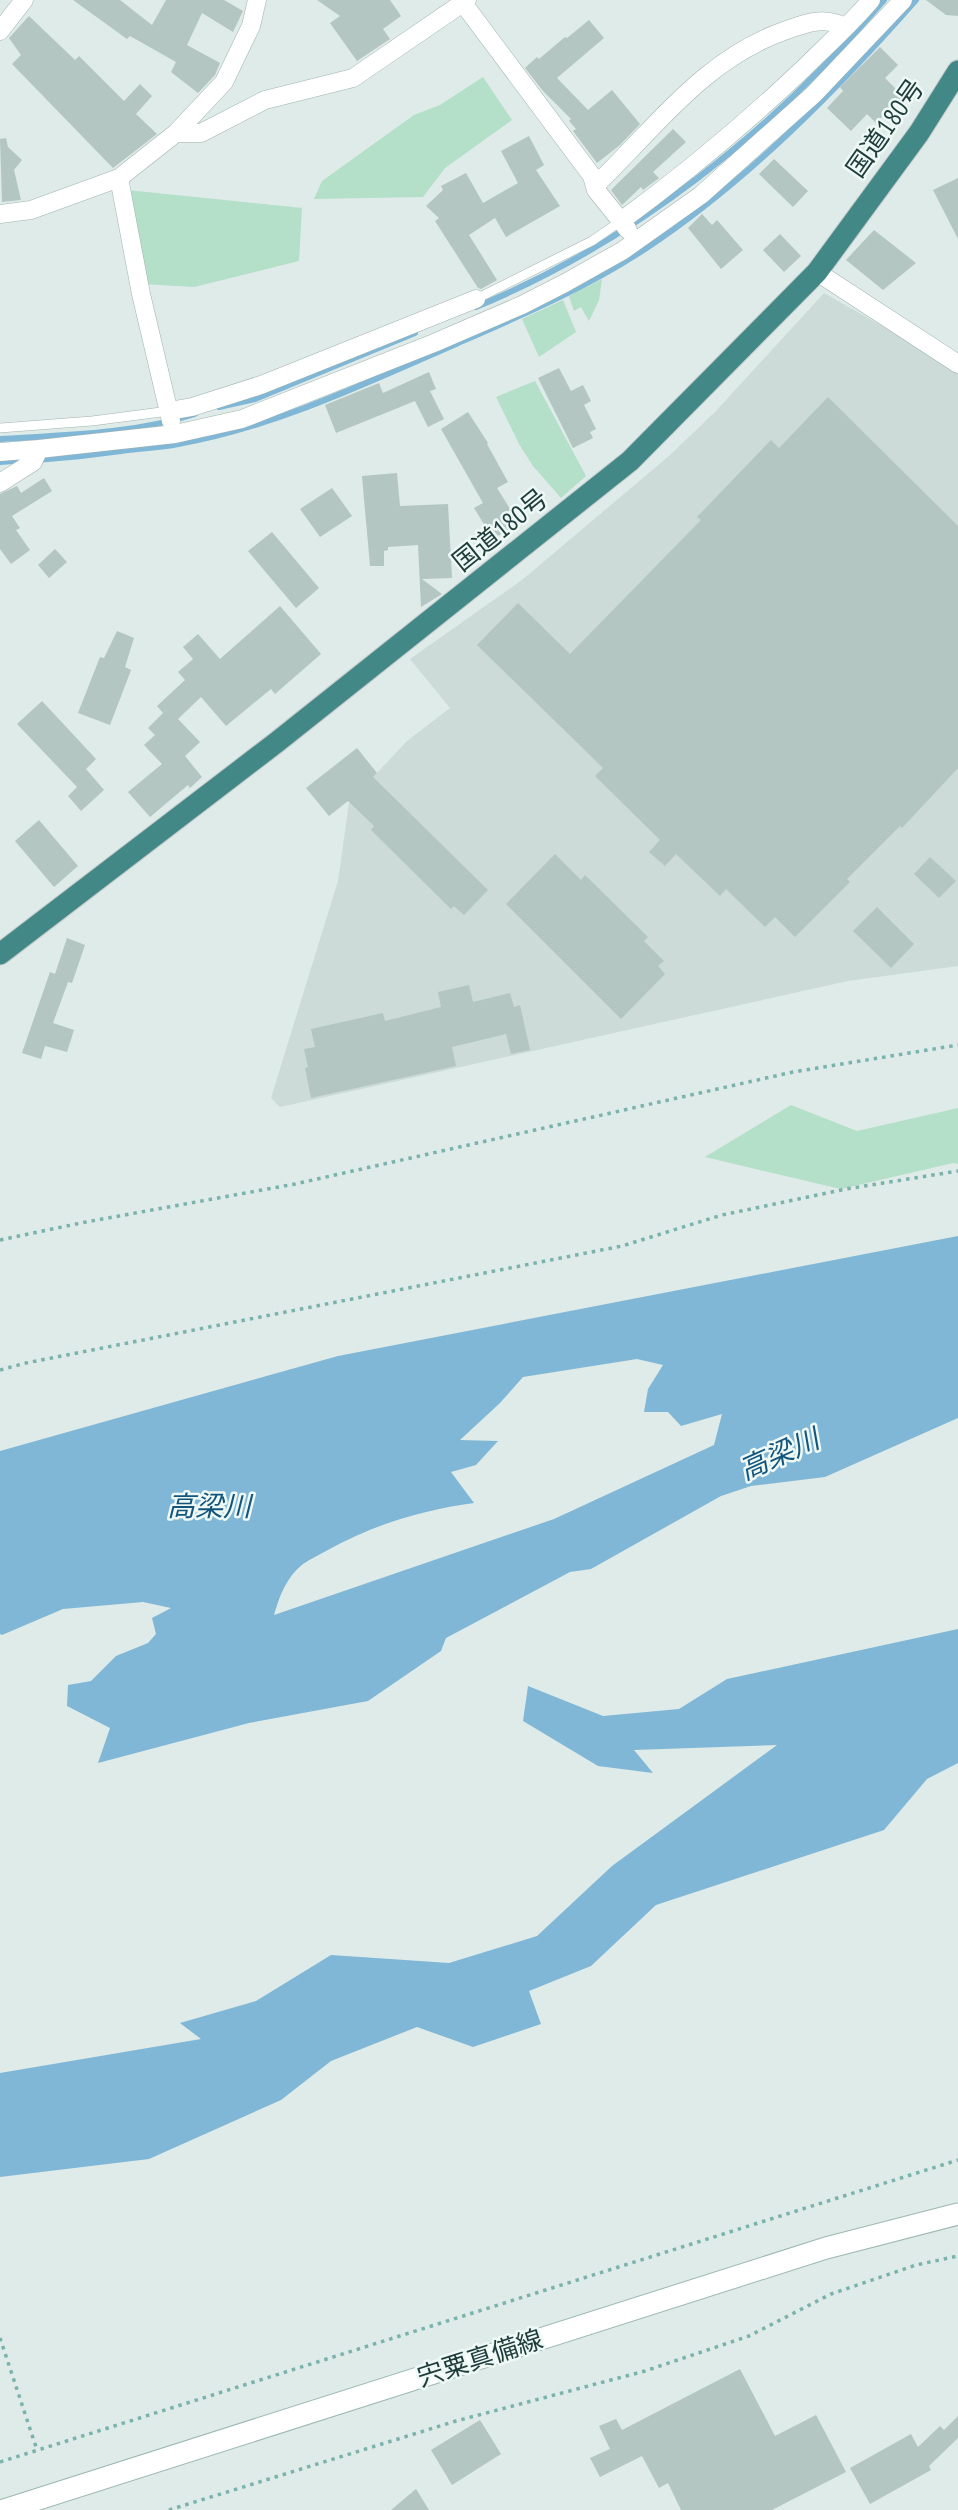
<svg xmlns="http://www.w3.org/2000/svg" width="958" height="2510" viewBox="0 0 958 2510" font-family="'PT Sans Narrow','Noto Sans JP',sans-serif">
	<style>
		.built { fill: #ccdbd7 }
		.green { fill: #b4dfc8 }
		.water { fill: #80b7d6; fill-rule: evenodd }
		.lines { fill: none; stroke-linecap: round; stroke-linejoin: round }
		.stream { stroke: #80b7d6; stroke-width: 6 }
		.building { fill: #b3c6c1 }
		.service-casing { stroke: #a1b3b0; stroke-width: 10 }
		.minor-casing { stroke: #a1b3b0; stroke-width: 19 }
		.secondary-casing { stroke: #9cb8b3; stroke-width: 23 }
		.trunk-casing { stroke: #c0c8c8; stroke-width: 23 }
		.path { stroke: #7bb2ac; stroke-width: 3.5; stroke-dasharray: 3.5 5; stroke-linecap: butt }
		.service { stroke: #fff; stroke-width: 9 }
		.minor { stroke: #fff; stroke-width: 18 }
		.secondary { stroke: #fff; stroke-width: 21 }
		.trunk { stroke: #428886; stroke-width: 21 }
		.labels { text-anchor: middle; stroke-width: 5; stroke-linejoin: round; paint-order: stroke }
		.street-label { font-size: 26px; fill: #1e3c3a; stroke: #eef8f5 }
		.water-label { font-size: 28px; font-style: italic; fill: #13557d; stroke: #eef8f5 }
	</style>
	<rect width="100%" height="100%" fill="#deebe8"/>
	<path class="built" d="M 824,293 L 958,369 L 958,966 L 848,981 L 280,1107 L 271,1098 L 338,881 L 349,803 L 407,741 L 450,708 L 410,659 L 522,580 L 669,456 L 715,412 Z"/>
	<path class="green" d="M 483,77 L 512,120 L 445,168 L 423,197 L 314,199 L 322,181 L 414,115 L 440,105 Z
		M 127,190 L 302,208 L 299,261 L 194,287 L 143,284 Z
		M 602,279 L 599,300 L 589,321 L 581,307 L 574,311 L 569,296 Z
		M 563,300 L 576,332 L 539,357 L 522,319 Z
		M 535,381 L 586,476 L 561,498 L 533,466 L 519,444 L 496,397 Z
		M 791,1105 L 857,1131 L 958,1108 L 958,1164 L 953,1163 L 841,1189 L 705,1157 Z"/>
	<path class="water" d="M 958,1236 L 958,1418 L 825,1477 L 751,1486 L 721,1496 L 591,1569 L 570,1572 L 446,1638 L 441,1651 L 368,1701 L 249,1723 L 98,1763 L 110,1728 L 67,1706 L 68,1685 L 91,1681 L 116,1656 L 148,1643 L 156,1634 L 152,1618 L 171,1608 L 143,1602 L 63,1609 L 2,1635 L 0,1634 L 0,1451 L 338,1356 ZM 637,1359 L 663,1365 L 648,1389 L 644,1412 L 668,1412 L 681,1426 L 722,1414 L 714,1445 L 554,1519 L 274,1615 C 279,1597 287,1576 303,1564 C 310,1559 319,1555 326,1551 C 372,1525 422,1510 474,1503 L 451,1472 L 476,1465 L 498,1441 L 460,1440 L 500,1403 L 523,1377 Z
		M 958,1629 L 958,1763 L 927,1779 L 884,1830 L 656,1905 L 591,1966 L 529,1991 L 541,2024 L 473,2047 L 417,2027 L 331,2061 L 281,2100 L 149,2159 L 0,2177 L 0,2073 L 201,2039 L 180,2023 L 256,2001 L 331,1955 L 449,1963 L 537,1936 L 612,1866 L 777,1745 L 634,1750 L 653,1773 L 598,1766 L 523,1721 L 528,1686 L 603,1716 L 679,1709 L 727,1679 Z"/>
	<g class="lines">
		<path class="stream" d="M 476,307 C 635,241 773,131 884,0
			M 219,407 L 255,399 L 415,333
			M 0,439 C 65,435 133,434 195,414
			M 37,460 C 65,458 93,455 121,451 C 140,448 159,448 178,444 C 274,427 367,383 456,344 C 520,316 586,288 645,249 C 746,182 836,91 916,0
			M 0,462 L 26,460"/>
	</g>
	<path class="building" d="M 73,0 L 120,0 L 152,25 L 166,0 L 224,0 L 243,11 L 233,32 L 202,13 L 187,45 L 220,63 L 215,75 L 198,93 L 171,72 L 176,62 L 130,36 L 127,39 Z
		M 317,0 L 390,0 L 401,16 L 383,29 L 390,39 L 357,61 L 330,23 L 340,16 Z
		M 926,0 L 958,0 L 958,16 L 946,15 Z
		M 29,16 L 75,60 L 79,56 L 124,101 L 140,84 L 152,96 L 136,114 L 157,134 L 113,168 L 12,64 L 21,55 L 9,38 Z
		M 589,20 L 604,38 L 557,78 L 588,110 L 612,90 L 640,124 L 620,145 L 597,163 L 573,131 L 576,129 L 569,121 L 571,119 L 543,91 L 525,68 L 537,57 L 539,59 L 565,37 L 567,38 Z
		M 880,47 L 898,65 L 885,78 L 903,96 L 876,123 L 867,114 L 851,131 L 827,108 L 843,91 L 840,87 Z
		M 673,129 L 686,142 L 653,172 L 659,178 L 643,190 L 641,187 L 622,205 L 611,190 Z
		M 529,136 L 544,165 L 536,170 L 560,206 L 506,237 L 495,218 L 469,235 L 497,280 L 481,289 L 478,288 L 435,221 L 439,218 L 426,206 L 443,190 L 441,186 L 466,173 L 483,203 L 518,183 L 501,151 Z
		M 6,138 L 8,147 L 22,160 L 14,170 L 21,200 L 2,202 L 0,139 Z
		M 774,159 L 808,191 L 793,207 L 759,174 Z
		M 958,178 L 958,239 L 933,190 Z
		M 702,214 L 712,225 L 717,220 L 743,250 L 721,269 L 688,228 Z
		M 874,230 L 916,263 L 883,290 L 846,260 Z
		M 780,234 L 801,256 L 784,272 L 763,250 Z
		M 559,368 L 571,391 L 583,385 L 591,401 L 584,405 L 596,429 L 590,432 L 593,438 L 573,448 L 538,378 Z
		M 429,372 L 436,389 L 430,391 L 444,419 L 428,427 L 415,401 L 336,433 L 325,405 L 379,383 L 383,393 Z
		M 828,397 L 958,526 L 958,768 L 902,828 L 900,826 L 847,879 L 850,882 L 795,937 L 775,917 L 765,927 L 726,889 L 720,896 L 676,854 L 665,866 L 649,852 L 660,840 L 595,776 L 603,768 L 477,645 L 518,603 L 570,654 L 701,520 L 697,517 L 771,440 L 779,448 Z
		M 468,412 L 488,443 L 487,444 L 508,482 L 497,488 L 519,523 L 493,539 L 474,508 L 483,503 L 441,429 Z
		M 397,473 L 400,506 L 448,504 L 452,578 L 422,579 L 442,594 L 421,607 L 418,545 L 388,547 L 388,550 L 384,551 L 384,566 L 370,566 L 362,476 Z
		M 44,478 L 52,491 L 12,516 L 20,528 L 16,530 L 30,550 L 11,564 L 0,549 L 0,494 L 17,486 L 21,493 Z
		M 332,488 L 352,516 L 320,537 L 300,509 Z
		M 272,532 L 319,588 L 296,608 L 248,551 Z
		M 55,549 L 67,562 L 49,578 L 38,565 Z
		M 280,606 L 321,654 L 275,694 L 271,689 L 226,726 L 201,697 L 178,719 L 200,742 L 185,756 L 202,777 L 190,788 L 188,785 L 150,817 L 128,792 L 162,764 L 144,745 L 155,735 L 148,728 L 163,713 L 157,706 L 185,680 L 178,672 L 193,659 L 183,647 L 198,634 L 220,659 Z
		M 117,631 L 134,638 L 125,667 L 131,670 L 110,725 L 78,713 L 100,657 L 104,658 Z
		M 42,701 L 96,759 L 86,769 L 104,790 L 81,811 L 68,796 L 77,787 L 17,724 Z
		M 357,748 L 377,773 L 373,777 L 488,890 L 464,915 L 454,906 L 451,909 L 371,830 L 374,826 L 348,801 L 329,816 L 306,788 Z
		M 39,820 L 78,866 L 54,887 L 15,841 Z
		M 555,854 L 581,880 L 585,875 L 648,937 L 644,941 L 664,961 L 658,966 L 665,974 L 621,1019 L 506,904 Z
		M 930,857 L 956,881 L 939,898 L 914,874 Z
		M 877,907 L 914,944 L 891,968 L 853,931 Z
		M 67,938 L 85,945 L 72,983 L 68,982 L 53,1023 L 74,1030 L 67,1052 L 45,1046 L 41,1059 L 22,1053 L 50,972 L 55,974 Z
		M 469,985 L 473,1002 L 510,993 L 514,1007 L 520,1005 L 530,1050 L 511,1054 L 506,1034 L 452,1047 L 456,1066 L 311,1098 L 305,1068 L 308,1067 L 304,1049 L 315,1047 L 311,1029 L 383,1013 L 385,1021 L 441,1007 L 438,992 Z
		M 740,2369 L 775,2436 L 816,2415 L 846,2472 L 772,2510 L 681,2510 L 668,2483 L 659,2488 L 642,2456 L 600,2477 L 590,2458 L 610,2449 L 599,2426 L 616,2419 L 622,2430 Z
		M 958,2416 L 958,2438 L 929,2466 L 931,2470 L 870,2504 L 850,2468 L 911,2434 L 918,2447 L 940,2426 L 944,2430 Z
		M 480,2420 L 501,2454 L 452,2485 L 431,2450 Z
		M 416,2489 L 429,2510 L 391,2510 Z"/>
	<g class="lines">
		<g class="service-casing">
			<path id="service" d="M 476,299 L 592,241 L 621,221
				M 0,428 L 92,421 L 169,411"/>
		</g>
		<g class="minor-casing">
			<path id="minor" d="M 463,3 L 592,176 L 596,190 L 628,230
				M 0,31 L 24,0
				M 176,133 L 201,133 L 265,100 L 353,78 L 467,0
				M 119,178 L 141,294 L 171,421
				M 595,186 C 654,129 704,59 784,31 C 806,23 823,16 845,27
				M 0,214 L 31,210 L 119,178 L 176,133 L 224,82 L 251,26 L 257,0
				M 621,221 C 685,174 745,124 803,69 C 826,46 850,25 871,0
				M 817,272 L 958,364
				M 169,411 L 192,407 L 261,385 L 476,299
				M 0,452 L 39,449
				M 0,483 L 33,462 L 39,449 L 175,434 L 242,419 L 434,343 L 522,305 L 565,283 L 622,251 L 701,195 L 814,94 L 903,0"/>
		</g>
		<g class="secondary-casing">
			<path id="secondary" d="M 4,2510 L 826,2248 L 958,2214"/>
		</g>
		<g class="trunk-casing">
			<path id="trunk" d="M 0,954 L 277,742 L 630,461 L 817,272 L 919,133 L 958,71"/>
		</g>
		<path class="path" d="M 0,1240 L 86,1222 L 295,1184 L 793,1072 L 958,1045
			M 0,1370 L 26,1363 L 622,1246 L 722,1215 L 846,1189 L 958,1171
			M 0,2338 L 37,2450
			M 0,2462 L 958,2160
			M 169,2510 L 456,2421 L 645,2371 L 749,2336 L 831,2294 L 916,2265 L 958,2256"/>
		<use href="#service" class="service"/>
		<use href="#minor" class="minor"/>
		<use href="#secondary" class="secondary"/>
		<use href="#trunk" class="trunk"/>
	</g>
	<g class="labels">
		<g class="street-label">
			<text transform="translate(885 128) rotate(-55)" y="9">国道180号</text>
			<text transform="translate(500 530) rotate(-39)" y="9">国道180号</text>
			<text transform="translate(480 2358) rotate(-18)" y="9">宍粟真備線</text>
		</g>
		<g class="water-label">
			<text transform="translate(779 1454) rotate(-24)" y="10">高梁川</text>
			<text x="209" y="1516">高梁川</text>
		</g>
	</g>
</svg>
